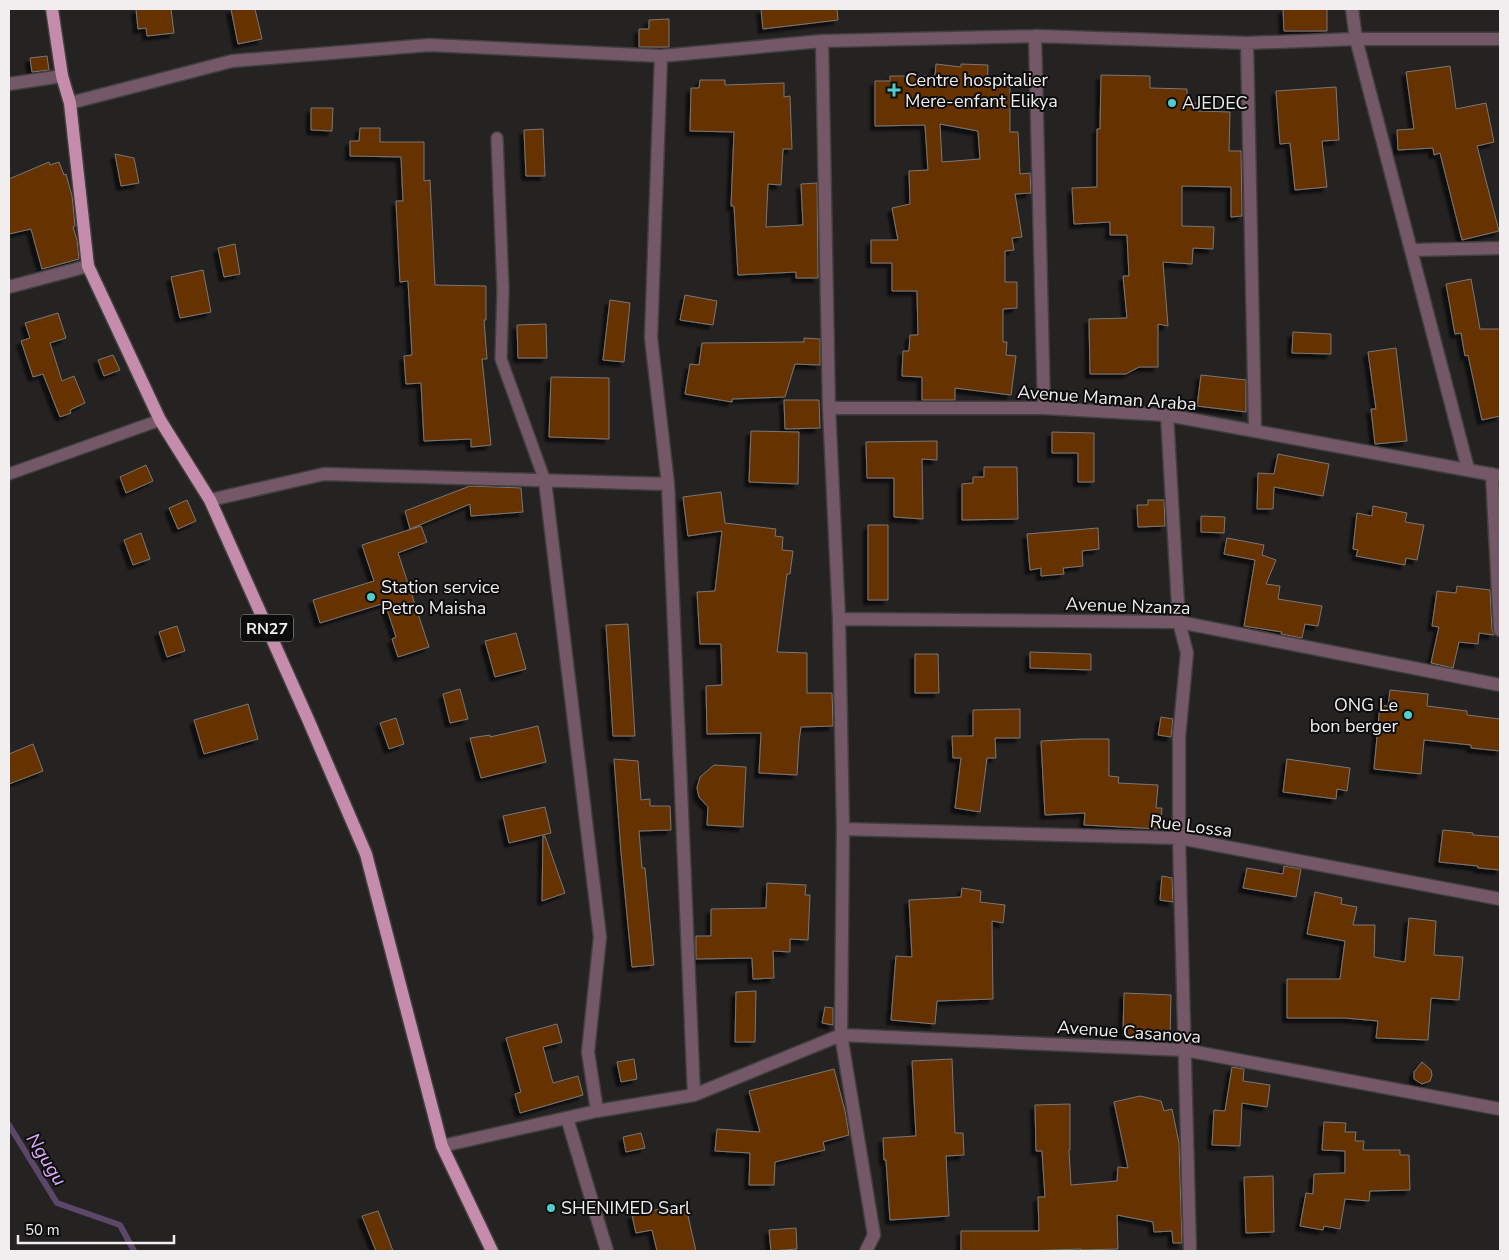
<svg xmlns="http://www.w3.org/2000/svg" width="1509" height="1260" viewBox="0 0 1509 1260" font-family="'Nunito Sans',sans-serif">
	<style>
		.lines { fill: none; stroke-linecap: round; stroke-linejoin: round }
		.stream { stroke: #5d4768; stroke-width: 6 }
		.building { fill: #663100; stroke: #7a7775; fill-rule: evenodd; filter: url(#shadow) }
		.lane-casing { stroke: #413f3f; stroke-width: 14 }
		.street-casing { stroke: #413f3f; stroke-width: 15 }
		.primary-casing { stroke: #413f3f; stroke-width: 15 }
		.lane { stroke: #745867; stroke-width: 11 }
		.street { stroke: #745867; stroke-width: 12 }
		.primary { stroke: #c68cab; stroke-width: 12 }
		.poi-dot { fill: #53cdcb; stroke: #0d0c0c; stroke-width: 2 }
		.labels { text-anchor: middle; stroke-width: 4; stroke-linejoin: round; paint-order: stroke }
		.shield { fill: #0d0c0c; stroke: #acaaaa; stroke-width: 1 }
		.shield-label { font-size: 16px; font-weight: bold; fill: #f0eeee }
		.poi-label { font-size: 18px; fill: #f0eeee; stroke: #0d0c0c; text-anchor: start }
		.street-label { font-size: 18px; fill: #f0eeee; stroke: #0d0c0c }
		.water-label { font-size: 19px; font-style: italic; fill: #deacff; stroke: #0d0c0c }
	</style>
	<defs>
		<filter id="shadow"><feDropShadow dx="-4.5" dy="4.5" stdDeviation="1" flood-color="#0009"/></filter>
	</defs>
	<rect width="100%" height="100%" fill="#252222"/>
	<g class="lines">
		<path class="stream" d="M 9,1125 L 57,1203 L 120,1225 L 134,1251"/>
	</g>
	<path class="building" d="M 136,9 L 171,9 L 174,33 L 147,36 L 146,28 L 138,29 Z
		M 231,9 L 255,9 L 262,39 L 238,44 Z
		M 761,9 L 837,9 L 838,20 L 763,29 Z
		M 1283,9 L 1327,9 L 1327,31 L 1284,31 Z
		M 669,19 L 669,47 L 639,47 L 639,29 L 649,29 L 649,20 Z
		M 47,56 L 49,70 L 32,72 L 30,58 Z
		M 936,64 L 961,67 L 961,64 L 988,65 L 987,86 L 1010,86 L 1010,132 L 1018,132 L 1020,174 L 1030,173 L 1031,193 L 1015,194 L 1022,237 L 1012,238 L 1014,250 L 1005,251 L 1005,282 L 1017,282 L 1017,308 L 1003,309 L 1003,342 L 1007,342 L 1006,355 L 1016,356 L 1011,395 L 955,388 L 955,400 L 922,400 L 922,377 L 902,376 L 903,351 L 909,351 L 910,335 L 918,335 L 917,291 L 892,291 L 892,263 L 871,263 L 871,240 L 898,240 L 892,208 L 910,204 L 909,171 L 928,170 L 925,125 L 875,126 L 875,81 L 890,81 L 890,76 L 935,76 ZM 940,124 L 978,131 L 980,159 L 942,162 Z
		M 1450,66 L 1456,109 L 1486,103 L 1494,142 L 1477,146 L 1499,231 L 1462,240 L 1440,153 L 1434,155 L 1433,148 L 1398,150 L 1397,130 L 1414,129 L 1406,72 Z
		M 1101,75 L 1150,76 L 1150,88 L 1187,89 L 1187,103 L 1198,103 L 1198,111 L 1230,112 L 1229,151 L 1241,151 L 1242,216 L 1231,217 L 1231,187 L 1182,186 L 1182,226 L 1214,227 L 1213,249 L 1193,248 L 1192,264 L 1163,262 L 1168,326 L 1158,324 L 1158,367 L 1139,367 L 1126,374 L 1090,374 L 1089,319 L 1127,318 L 1123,276 L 1129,276 L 1127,235 L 1110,235 L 1110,222 L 1074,224 L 1072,188 L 1097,187 L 1097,129 L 1100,129 Z
		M 700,80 L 725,80 L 725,85 L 784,83 L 784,97 L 790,96 L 792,149 L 783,149 L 781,185 L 768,184 L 766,227 L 803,225 L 801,184 L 817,183 L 818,278 L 796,278 L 796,272 L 738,275 L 734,206 L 731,206 L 734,132 L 690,131 L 691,88 L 699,88 Z
		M 1336,87 L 1339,140 L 1322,141 L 1327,187 L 1295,190 L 1290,143 L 1280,144 L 1276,91 Z
		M 311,108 L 333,108 L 332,131 L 311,130 Z
		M 360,128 L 380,128 L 380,142 L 424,142 L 424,181 L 430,180 L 435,285 L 486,286 L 486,320 L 484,320 L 487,359 L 482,359 L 491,445 L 471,447 L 471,439 L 424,441 L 421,383 L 406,384 L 404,356 L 412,355 L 408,281 L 400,282 L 396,201 L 403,201 L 401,157 L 350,156 L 350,141 L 359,141 Z
		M 543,129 L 545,176 L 526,176 L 524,130 Z
		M 115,154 L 134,158 L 139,183 L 121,186 Z
		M 49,162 L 50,165 L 59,162 L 64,175 L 66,174 L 72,196 L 75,226 L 73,227 L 77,240 L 79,259 L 42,269 L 31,229 L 9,234 L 9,179 Z
		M 235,244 L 240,274 L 224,277 L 218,248 Z
		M 203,270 L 211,312 L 180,318 L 171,277 Z
		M 1471,279 L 1480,329 L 1500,329 L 1500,416 L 1482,420 L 1468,355 L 1465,356 L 1461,333 L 1455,334 L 1446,284 Z
		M 685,295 L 717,301 L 713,325 L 680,320 Z
		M 610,300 L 630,303 L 624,362 L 603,360 Z
		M 58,313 L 66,338 L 50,343 L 62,381 L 74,376 L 85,403 L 70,410 L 71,413 L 60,417 L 43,374 L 33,377 L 21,341 L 30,338 L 25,323 Z
		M 546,324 L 547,358 L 518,358 L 517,325 Z
		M 1293,332 L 1331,334 L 1331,354 L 1292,353 Z
		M 804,338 L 820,339 L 820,365 L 795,364 L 785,397 L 732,399 L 732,402 L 685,394 L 690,364 L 699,365 L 702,343 L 804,342 Z
		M 1396,348 L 1407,441 L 1375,444 L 1371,409 L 1376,409 L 1368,352 Z
		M 113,355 L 120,370 L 104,376 L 98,360 Z
		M 1201,375 L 1246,380 L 1246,412 L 1197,406 Z
		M 551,377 L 609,378 L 609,439 L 549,437 Z
		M 784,400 L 819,400 L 820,428 L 785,429 Z
		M 751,431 L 799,432 L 798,484 L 749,482 Z
		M 1052,432 L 1094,433 L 1094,482 L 1078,482 L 1078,453 L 1052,453 Z
		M 937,441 L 937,460 L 922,459 L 923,519 L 894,517 L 894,478 L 867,478 L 866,442 Z
		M 1278,454 L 1329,464 L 1323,496 L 1274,487 L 1273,509 L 1257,509 L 1258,473 L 1274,474 Z
		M 146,465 L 153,481 L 126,493 L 120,477 Z
		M 984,467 L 1017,467 L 1018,519 L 962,520 L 962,484 L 973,483 L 973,477 L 984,477 Z
		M 470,486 L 521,488 L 523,512 L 471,516 L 470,504 L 410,529 L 405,511 Z
		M 721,492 L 725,523 L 776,529 L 775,536 L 783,537 L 782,550 L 793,551 L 790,574 L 787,574 L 777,652 L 807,653 L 807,693 L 832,693 L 833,726 L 801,727 L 799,741 L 797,775 L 759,773 L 761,733 L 707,734 L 706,686 L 722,685 L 721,644 L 700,644 L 697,592 L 715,591 L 722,531 L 688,536 L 683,497 Z
		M 187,500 L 196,521 L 178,529 L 169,508 Z
		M 1148,500 L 1164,500 L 1165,526 L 1138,527 L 1137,505 L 1148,505 Z
		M 1373,506 L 1407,513 L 1405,522 L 1424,525 L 1417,560 L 1406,558 L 1405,565 L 1356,556 L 1358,550 L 1353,549 L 1357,513 L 1372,516 Z
		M 1201,516 L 1225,517 L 1224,533 L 1201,532 Z
		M 868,525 L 888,525 L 888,600 L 868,600 Z
		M 421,526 L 427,542 L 398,553 L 429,647 L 398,657 L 392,639 L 396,637 L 385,603 L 320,623 L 313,600 L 374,581 L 362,545 Z
		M 1098,528 L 1099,549 L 1082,551 L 1083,566 L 1063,568 L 1064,574 L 1041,576 L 1041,568 L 1030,570 L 1027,534 Z
		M 141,533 L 150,559 L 133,565 L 124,540 Z
		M 1227,538 L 1264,545 L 1262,555 L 1276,560 L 1266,584 L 1280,586 L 1278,599 L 1322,606 L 1318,626 L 1305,624 L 1302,638 L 1281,634 L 1282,632 L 1244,626 L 1255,560 L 1224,554 Z
		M 1457,586 L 1490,590 L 1492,630 L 1494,635 L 1479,633 L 1478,644 L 1459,642 L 1453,668 L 1431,663 L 1439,627 L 1432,626 L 1437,591 L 1456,593 Z
		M 628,624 L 635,736 L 613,736 L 606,625 Z
		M 177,626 L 185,651 L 167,657 L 159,632 Z
		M 516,633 L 526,669 L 495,677 L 485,641 Z
		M 1030,652 L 1091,654 L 1091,670 L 1030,668 Z
		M 915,654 L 938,654 L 939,693 L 915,693 Z
		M 460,689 L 468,719 L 450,723 L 443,694 Z
		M 1390,690 L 1428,694 L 1427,706 L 1467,711 L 1467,715 L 1500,719 L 1500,751 L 1471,748 L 1471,745 L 1424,740 L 1421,774 L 1374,769 L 1380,705 L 1388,706 Z
		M 248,704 L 258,739 L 204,754 L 194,720 Z
		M 1020,709 L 1020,738 L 995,738 L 996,758 L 987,758 L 980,812 L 955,808 L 961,758 L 953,758 L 952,736 L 973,736 L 973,710 Z
		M 1161,717 L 1173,719 L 1171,737 L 1158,735 Z
		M 396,718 L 404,744 L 389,749 L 380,723 Z
		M 538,726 L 546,762 L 481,778 L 470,738 L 490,735 L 490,737 Z
		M 1080,739 L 1109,739 L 1109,776 L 1119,777 L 1118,783 L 1158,785 L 1156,808 L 1162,808 L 1160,829 L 1084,825 L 1085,813 L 1045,815 L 1041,741 Z
		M 33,744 L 43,771 L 9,784 L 9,754 Z
		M 614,759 L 638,761 L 641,800 L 650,799 L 650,806 L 670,806 L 671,830 L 639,831 L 642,868 L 645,868 L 654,965 L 632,967 L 621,852 Z
		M 1287,759 L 1350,768 L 1347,791 L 1337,789 L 1336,799 L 1283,792 Z
		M 714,765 L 746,767 L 743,827 L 707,825 L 708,807 L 699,797 L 697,788 L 700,777 Z
		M 545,807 L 551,833 L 509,843 L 503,816 Z
		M 1443,830 L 1473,833 L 1473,835 L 1500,837 L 1500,870 L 1478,868 L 1478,866 L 1439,862 Z
		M 543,836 L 545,836 L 565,893 L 542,901 Z
		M 1284,866 L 1301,869 L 1296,897 L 1243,888 L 1247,868 L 1283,874 Z
		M 1162,876 L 1172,878 L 1173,902 L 1160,900 Z
		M 767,883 L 806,885 L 805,895 L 810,895 L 808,940 L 790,939 L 790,952 L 773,951 L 774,978 L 753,979 L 752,958 L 696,959 L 696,936 L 711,936 L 711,909 L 766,908 Z
		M 962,888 L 981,891 L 980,902 L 1005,905 L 1003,923 L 992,921 L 993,999 L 937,1001 L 935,1024 L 891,1020 L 896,956 L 912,957 L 909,900 L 961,897 Z
		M 1315,892 L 1342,898 L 1341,904 L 1357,907 L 1353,925 L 1375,925 L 1374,957 L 1405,962 L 1409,918 L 1436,921 L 1434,955 L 1463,957 L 1459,1000 L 1431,998 L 1428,1040 L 1376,1038 L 1378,1021 L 1345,1018 L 1287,1018 L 1287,979 L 1340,979 L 1345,941 L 1307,934 Z
		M 756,991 L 755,1042 L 735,1042 L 736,992 Z
		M 1124,993 L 1171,995 L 1170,1037 L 1123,1035 Z
		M 825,1007 L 833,1008 L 833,1025 L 822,1023 Z
		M 557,1024 L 562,1042 L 543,1047 L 553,1083 L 578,1076 L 583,1095 L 520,1113 L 515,1094 L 521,1092 L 506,1038 Z
		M 634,1059 L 637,1079 L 621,1082 L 617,1062 Z
		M 952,1059 L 955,1133 L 963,1133 L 964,1155 L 946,1156 L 949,1216 L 890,1220 L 886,1160 L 884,1160 L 883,1138 L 916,1136 L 912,1061 Z
		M 1422,1062 L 1431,1070 L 1432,1075 L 1430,1081 L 1422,1084 L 1414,1079 L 1414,1072 Z
		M 1232,1067 L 1244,1069 L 1243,1081 L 1270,1085 L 1267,1107 L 1242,1103 L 1240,1146 L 1212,1145 L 1214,1110 L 1225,1111 Z
		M 834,1069 L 845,1111 L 849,1135 L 823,1142 L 825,1150 L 775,1162 L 774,1185 L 749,1185 L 750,1153 L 715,1151 L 717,1129 L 760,1132 L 749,1091 Z
		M 1140,1096 L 1161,1101 L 1164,1111 L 1172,1109 L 1179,1143 L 1182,1243 L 1173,1243 L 1172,1231 L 1154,1232 L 1153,1222 L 1117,1215 L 1118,1249 L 1081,1250 L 1081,1249 L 1023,1251 L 961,1251 L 961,1231 L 1039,1231 L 1038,1197 L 1045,1197 L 1042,1151 L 1036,1151 L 1035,1105 L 1070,1104 L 1070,1150 L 1069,1150 L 1071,1185 L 1117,1181 L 1118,1167 L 1128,1168 L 1114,1102 Z
		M 1324,1122 L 1346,1123 L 1345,1132 L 1356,1132 L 1355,1141 L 1364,1141 L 1363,1150 L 1400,1150 L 1400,1155 L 1409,1155 L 1410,1190 L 1370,1191 L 1369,1201 L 1345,1199 L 1340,1229 L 1324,1226 L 1323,1230 L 1300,1226 L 1306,1193 L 1313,1194 L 1314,1174 L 1345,1173 L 1345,1151 L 1322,1150 Z
		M 641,1133 L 645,1148 L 626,1152 L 623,1137 Z
		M 1273,1176 L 1274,1232 L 1246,1233 L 1244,1177 Z
		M 686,1207 L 696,1251 L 657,1251 L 652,1230 L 636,1233 L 632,1215 L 665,1208 L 666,1212 Z
		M 378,1211 L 393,1251 L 376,1251 L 362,1216 Z
		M 796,1228 L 797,1249 L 771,1251 L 769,1230 Z"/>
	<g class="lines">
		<g class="lane-casing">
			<path id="lane" d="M 497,138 L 503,289 L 501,359 L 545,481
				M 9,474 L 160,420"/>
		</g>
		<g class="street-casing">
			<path id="street" d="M 1352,9 L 1356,39 L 1468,469
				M 1035,36 L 1044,408
				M 822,41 L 829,408 L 839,619 L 843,829 L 841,1035 L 874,1235 L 866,1251
				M 1247,43 L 1255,430
				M 661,56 L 651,338 L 668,484 L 694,1095
				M 9,84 L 62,76
				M 70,103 L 232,61 L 429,45 L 661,56 L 822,41 L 1035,36 L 1247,43 L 1356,39 L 1500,39
				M 1412,250 L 1500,248
				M 9,287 L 88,266
				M 829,408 L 1044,408 L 1167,415 L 1500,476
				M 1167,415 L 1179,622 L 1187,653 L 1179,737 L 1179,838 L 1190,1251
				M 1492,474 L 1500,630
				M 545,481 L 600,937 L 588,1052 L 597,1111
				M 210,500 L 324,474 L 668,484
				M 839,619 L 1179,622 L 1500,685
				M 843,829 L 1179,838 L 1500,899
				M 567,1118 L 607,1251
				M 442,1146 L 597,1111 L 694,1095 L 841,1035 L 1185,1050 L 1500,1109"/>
		</g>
		<g class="primary-casing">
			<path id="primary" d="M 52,9 L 62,76 L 70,103 L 88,266 L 160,420 L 210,500 L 307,717 L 366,854 L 442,1146 L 492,1251"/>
		</g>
		<use href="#lane" class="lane"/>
		<use href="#street" class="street"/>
		<use href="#primary" class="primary"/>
	</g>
	<g class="poi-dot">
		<path d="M891.5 82.5h5v5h5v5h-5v5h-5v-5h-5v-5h5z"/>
		<circle cx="1172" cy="103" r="5"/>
		<circle cx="371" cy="597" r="5"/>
		<circle cx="1408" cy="715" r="5"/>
		<circle cx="551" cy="1208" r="5"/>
	</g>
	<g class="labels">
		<rect class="shield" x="241" y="614.5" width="52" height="27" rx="4"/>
		<g class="shield-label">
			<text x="267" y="634">RN27</text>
		</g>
		<g class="poi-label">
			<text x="905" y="86">Centre hospitalier<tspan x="905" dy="21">Mere-enfant Elikya</tspan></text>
			<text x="1182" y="109">AJEDEC</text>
			<text x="381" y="593">Station service<tspan x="381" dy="21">Petro Maisha</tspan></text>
			<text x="1398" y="711" text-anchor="end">ONG Le<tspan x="1398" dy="21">bon berger</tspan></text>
			<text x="561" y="1214">SHENIMED Sarl</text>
		</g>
		<g class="street-label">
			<text transform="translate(1107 398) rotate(4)" y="6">Avenue Maman Araba</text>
			<text transform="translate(1128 606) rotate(2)" y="6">Avenue Nzanza</text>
			<text transform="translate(1191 826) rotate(7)" y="6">Rue Lossa</text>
			<text transform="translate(1129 1032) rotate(4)" y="6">Avenue Casanova</text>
		</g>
		<g class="water-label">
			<text transform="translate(47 1159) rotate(58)" y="7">Ngugu</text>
		</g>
	</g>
	<rect width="1509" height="1260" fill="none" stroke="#f0eeee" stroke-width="20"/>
	<path d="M18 1235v8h156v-8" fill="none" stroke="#f0eeee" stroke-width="2.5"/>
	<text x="25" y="1235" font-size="15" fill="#f0eeee" stroke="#0d0c0c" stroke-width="4" paint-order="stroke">50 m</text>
</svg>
